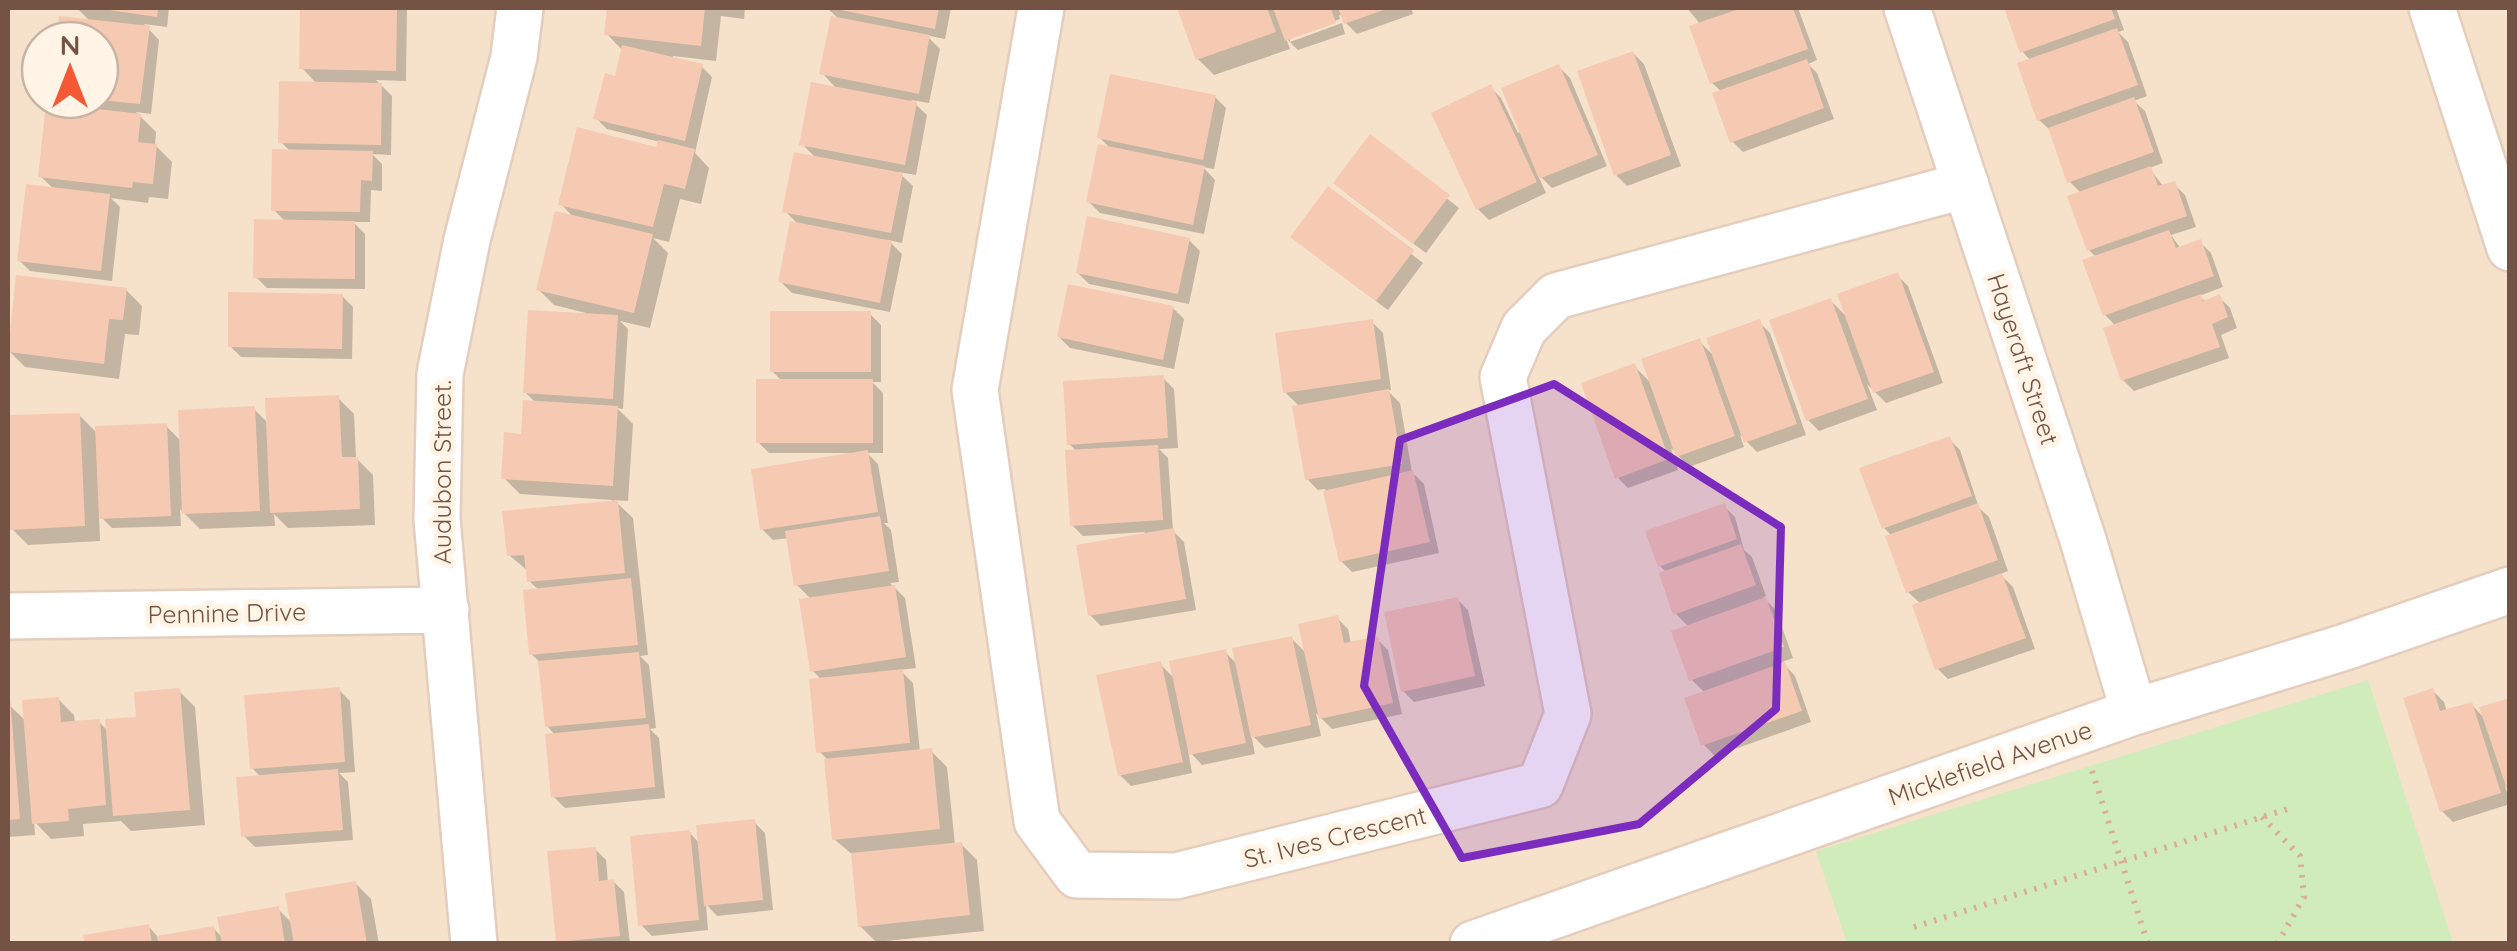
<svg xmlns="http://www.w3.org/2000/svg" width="2517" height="951" viewBox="0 0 2517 951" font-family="Quicksand,sans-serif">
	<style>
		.residential { fill: #f6e1cb; fill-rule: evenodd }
		.green { fill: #d1ecbb }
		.shadow { fill: #0003 }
		.building { fill: #f6cab2 }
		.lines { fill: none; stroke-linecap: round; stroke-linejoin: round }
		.minor-casing { stroke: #e4cdbc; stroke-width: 50 }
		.path { stroke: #daad96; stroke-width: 6; stroke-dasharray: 2.5 8; stroke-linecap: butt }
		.minor { stroke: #fff; stroke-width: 45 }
		.marked { fill: #7b2cbf; fill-opacity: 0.2; stroke: #7b2cbf; stroke-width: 8; stroke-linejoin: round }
		.labels { text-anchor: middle; stroke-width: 10; stroke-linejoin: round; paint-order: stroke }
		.street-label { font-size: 25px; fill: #755344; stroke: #fff4e5 }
	</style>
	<rect width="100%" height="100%" fill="#fef0dd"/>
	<path class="residential" d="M 8,8 L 2509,8 L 2509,943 L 8,943 ZM 40,40 L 100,40 L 100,100 L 40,100 Z"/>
	<path class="green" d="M 2368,680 L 2453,943 L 1847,943 L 1816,851 Z"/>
	<path class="shadow" d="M 77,8 L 169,8 L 167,27 L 144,24 L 159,40 L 151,114 L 136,112 L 156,132 L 155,145 L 172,162 L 168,199 L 149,197 L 148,203 L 111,198 L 120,207 L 112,281 L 30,271 L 19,260 L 55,190 L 40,176 L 67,108 L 60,100 L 100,100 L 100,40 L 59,40 L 91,22 Z
		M 302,8 L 407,8 L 406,81 L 376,80 L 392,96 L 391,155 L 372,154 L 382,164 L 382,191 L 371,190 L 370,222 L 353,222 L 365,234 L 365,289 L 267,288 L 256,277 L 286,222 L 274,210 L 291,152 L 281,142 L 317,84 L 302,68 Z
		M 610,8 L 745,8 L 744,19 L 721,16 L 716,61 L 673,56 L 672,59 L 701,66 L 712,77 L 695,153 L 709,168 L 701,204 L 680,199 L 669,242 L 653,238 L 668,253 L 650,328 L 620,321 L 628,329 L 623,409 L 617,408 L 633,424 L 628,501 L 614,500 L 633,518 L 648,655 L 640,656 L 649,665 L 656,728 L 650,729 L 659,738 L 665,798 L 565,808 L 554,797 L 556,736 L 547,726 L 541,663 L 531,654 L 539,590 L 529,581 L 528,571 L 509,555 L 612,503 L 612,500 L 520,494 L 504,478 L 536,403 L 525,392 L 586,316 L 586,313 L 554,305 L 538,289 L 575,219 L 561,204 L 658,150 L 660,142 L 607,129 L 596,118 L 616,79 L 623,51 L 607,34 Z
		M 827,8 L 951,8 L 945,39 L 926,35 L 940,49 L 929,103 L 911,100 L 927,115 L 916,175 L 898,172 L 913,186 L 902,243 L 888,240 L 902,254 L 890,312 L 792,293 L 781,282 L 799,225 L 785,211 L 817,159 L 802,144 L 838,90 L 822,73 L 840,20 Z
		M 1180,8 L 1411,8 L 1413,14 L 1357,34 L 1345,22 L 1347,16 L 1339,15 L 1340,19 L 1290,37 L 1290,42 L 1342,23 L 1345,34 L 1298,50 L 1286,38 L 1290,49 L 1214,75 L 1198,59 Z
		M 1687,8 L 1798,8 L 1817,60 L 1808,64 L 1817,73 L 1834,119 L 1743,152 L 1732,141 L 1722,92 L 1712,83 L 1701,25 Z
		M 2006,8 L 2116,8 L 2124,30 L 2118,32 L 2128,42 L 2147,96 L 2134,101 L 2145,111 L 2163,163 L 2149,168 L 2164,187 L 2174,184 L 2185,195 L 2196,227 L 2171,235 L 2181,249 L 2200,242 L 2211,253 L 2223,287 L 2199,296 L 2206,302 L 2219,297 L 2230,308 L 2237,328 L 2221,335 L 2229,358 L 2134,391 L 2123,380 L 2116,326 L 2105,315 L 2097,258 L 2089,250 L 2082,194 L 2070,182 L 2050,130 L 2039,120 L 2031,61 L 2022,51 Z
		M 1633,53 L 1644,64 L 1681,166 L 1627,186 L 1616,175 Z
		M 1559,67 L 1570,78 L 1607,166 L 1552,188 L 1537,173 L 1546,193 L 1489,220 L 1478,209 L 1490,87 L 1501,98 L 1518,133 L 1522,131 Z
		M 1215,97 L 1226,108 L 1214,169 L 1203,167 L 1215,180 L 1204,234 L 1100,213 L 1089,202 L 1111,149 L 1100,138 Z
		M 1370,138 L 1459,208 L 1426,253 L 1347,194 Z
		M 1328,189 L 1423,263 L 1388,310 L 1304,247 Z
		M 1189,240 L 1200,251 L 1189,304 L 1089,284 L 1078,273 Z
		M 1897,275 L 1908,286 L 1943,383 L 1886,403 L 1867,384 L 1877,410 L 1819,431 L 1808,420 L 1831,301 L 1849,319 Z
		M 126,290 L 142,306 L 139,335 L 125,334 L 119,379 L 25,367 L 9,351 Z
		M 342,296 L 353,307 L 352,359 L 241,357 L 230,346 Z
		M 1173,308 L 1184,319 L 1174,369 L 1070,348 L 1059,337 Z
		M 870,314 L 881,325 L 881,382 L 872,382 L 883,393 L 883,453 L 867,453 L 878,464 L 888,523 L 884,523 L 891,530 L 899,582 L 890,583 L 905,598 L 916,668 L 900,670 L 913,683 L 920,752 L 931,751 L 947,767 L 955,845 L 961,844 L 977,860 L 984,931 L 876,942 L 860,926 L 853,855 L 834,839 L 827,759 L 819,751 L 822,680 L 813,671 L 812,600 L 797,585 L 789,538 L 773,540 L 762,529 L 850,453 L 769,453 L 758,442 L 783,382 L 772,371 Z
		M 1372,322 L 1383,333 L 1391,390 L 1387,390 L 1400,403 L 1412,472 L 1424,484 L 1439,553 L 1352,572 L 1341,561 L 1325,489 L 1318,490 L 1307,479 L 1300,407 L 1285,392 Z
		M 1759,322 L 1770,333 L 1806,435 L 1757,452 L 1740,435 L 1744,447 L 1689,467 L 1671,448 L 1678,470 L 1628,488 L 1617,477 L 1634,366 L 1653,385 L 1699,341 L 1716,358 Z
		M 1163,378 L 1174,389 L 1178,448 L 1159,449 L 1168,458 L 1173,531 L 1184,542 L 1196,610 L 1101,626 L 1090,615 L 1145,532 L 1083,536 L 1072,525 L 1078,452 L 1069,444 Z
		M 338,398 L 354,414 L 356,458 L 373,475 L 375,525 L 288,528 L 274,514 L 275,526 L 200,529 L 180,509 L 181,526 L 112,528 L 99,515 L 100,541 L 28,545 L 12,529 L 8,418 L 79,415 L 98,434 L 166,426 L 181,441 L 254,409 L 269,424 Z
		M 1949,439 L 1960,450 L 1979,508 L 1989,517 L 2008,571 L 2000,574 L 2013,587 L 2035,649 L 1948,679 L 1937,668 L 1921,604 L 1908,592 L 1892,536 L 1884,528 Z
		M 1724,506 L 1735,517 L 1744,550 L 1752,557 L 1766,596 L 1763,597 L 1776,610 L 1793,658 L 1782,662 L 1795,676 L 1811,722 L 1715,756 L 1704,745 L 1705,693 L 1691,679 L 1689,627 L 1675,613 L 1667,573 L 1660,566 Z
		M 1457,599 L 1468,610 L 1485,686 L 1414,702 L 1403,691 Z
		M 1337,618 L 1348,629 L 1351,644 L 1377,639 L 1388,650 L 1402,714 L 1332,729 L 1316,713 L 1321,736 L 1265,748 L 1251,734 L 1255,754 L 1202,765 L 1188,750 L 1192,773 L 1131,786 L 1120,775 L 1160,664 L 1175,679 L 1225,652 L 1238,665 L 1291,638 L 1307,654 Z
		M 339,690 L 350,701 L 355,772 L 339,773 L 348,782 L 353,840 L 255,847 L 244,836 L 261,777 L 252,768 Z
		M 179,691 L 195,707 L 205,825 L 131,831 L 121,821 L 83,824 L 84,836 L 51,839 L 34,821 L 35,835 L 8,837 L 8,704 L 26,721 L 58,699 L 74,715 L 75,723 L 99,722 L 108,731 L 139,719 Z
		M 2433,691 L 2444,702 L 2447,712 L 2471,704 L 2486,720 L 2510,790 L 2505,786 L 2510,804 L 2453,822 L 2442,811 Z
		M 754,822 L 765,833 L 773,910 L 717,916 L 706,904 L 708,930 L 652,936 L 641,925 L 689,832 L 700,844 Z
		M 595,849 L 606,860 L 608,882 L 613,881 L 624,892 L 630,944 L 561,944 L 559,941 Z
		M 355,883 L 371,899 L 379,944 L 87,944 L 148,926 L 159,938 L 214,929 L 223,938 L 278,909 L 293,924 Z"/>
	<path class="building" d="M 95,8 L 158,8 L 157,17 Z
		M 300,8 L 397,8 L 396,71 L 299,69 Z
		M 607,8 L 705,8 L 701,46 L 604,35 Z
		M 831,8 L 939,8 L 935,29 Z
		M 1177,8 L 1267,8 L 1276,32 L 1196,60 Z
		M 1273,8 L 1331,8 L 1336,23 L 1285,41 Z
		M 1338,8 L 1389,8 L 1344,24 Z
		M 1742,8 L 1793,8 L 1808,49 L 1710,84 L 1689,26 Z
		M 2004,8 L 2111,8 L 2115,19 L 2020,53 Z
		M 59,16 L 150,26 L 140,104 L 100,100 L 100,40 L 56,40 Z
		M 831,16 L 930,35 L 919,94 L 819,74 Z
		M 2117,28 L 2138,85 L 2037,121 L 2017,63 Z
		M 622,45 L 703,64 L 685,141 L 593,119 L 605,73 L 615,76 Z
		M 1633,51 L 1671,155 L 1614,176 L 1577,71 Z
		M 1807,59 L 1824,108 L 1730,143 L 1712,93 Z
		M 1559,64 L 1598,155 L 1539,179 L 1501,88 Z
		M 1110,74 L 1216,95 L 1203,160 L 1097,138 Z
		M 279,81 L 382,83 L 381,145 L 278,143 Z
		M 811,82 L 917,102 L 905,165 L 799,145 Z
		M 1491,84 L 1537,182 L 1476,210 L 1431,113 Z
		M 2134,97 L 2154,152 L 2067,183 L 2048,128 Z
		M 46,103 L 141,114 L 138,142 L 157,144 L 153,184 L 133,182 L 132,188 L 38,177 Z
		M 577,127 L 656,147 L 658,140 L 695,149 L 685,189 L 664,184 L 653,227 L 558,205 Z
		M 1370,134 L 1450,195 L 1413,244 L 1333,183 Z
		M 1098,144 L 1205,166 L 1193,225 L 1086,202 Z
		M 272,149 L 373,151 L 372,181 L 361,180 L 360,212 L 271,211 Z
		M 794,152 L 903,173 L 891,233 L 782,212 Z
		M 2151,166 L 2158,186 L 2175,181 L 2187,216 L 2087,251 L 2067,196 Z
		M 26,184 L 110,194 L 101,271 L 17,261 Z
		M 1328,186 L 1414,250 L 1376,301 L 1290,237 Z
		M 555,211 L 653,234 L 634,313 L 536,290 Z
		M 1087,216 L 1190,238 L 1178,294 L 1076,273 Z
		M 254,219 L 355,221 L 355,279 L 253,278 Z
		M 790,221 L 892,241 L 880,303 L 778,282 Z
		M 2169,230 L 2176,248 L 2201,239 L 2214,276 L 2103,316 L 2082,260 Z
		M 1898,272 L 1934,372 L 1873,393 L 1837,294 Z
		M 16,275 L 127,288 L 123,320 L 109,319 L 104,364 L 8,352 Z
		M 1068,284 L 1174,306 L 1163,360 L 1057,337 Z
		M 228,292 L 343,294 L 342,349 L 228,347 Z
		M 2201,294 L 2203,301 L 2220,294 L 2228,317 L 2212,324 L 2220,347 L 2121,381 L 2103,328 Z
		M 1831,298 L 1868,399 L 1806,421 L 1769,320 Z
		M 528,310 L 618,315 L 613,399 L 523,393 Z
		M 770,311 L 871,311 L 871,372 L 770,372 Z
		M 1373,319 L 1381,379 L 1283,393 L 1275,333 Z
		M 1760,319 L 1797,424 L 1744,443 L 1706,338 Z
		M 1700,338 L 1735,436 L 1676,457 L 1641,359 Z
		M 1635,363 L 1669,459 L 1615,479 L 1581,383 Z
		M 1164,375 L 1168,438 L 1067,445 L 1063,381 Z
		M 756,379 L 873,379 L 873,443 L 756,443 Z
		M 1389,389 L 1402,464 L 1305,480 L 1292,406 Z
		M 339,395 L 342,457 L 358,457 L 360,509 L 270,513 L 265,398 Z
		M 523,400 L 618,406 L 613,486 L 501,479 L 504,432 L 521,434 Z
		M 255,406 L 260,511 L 182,514 L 178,410 Z
		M 80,413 L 85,526 L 10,530 L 8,415 Z
		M 167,423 L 171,516 L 99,519 L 95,426 Z
		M 1950,436 L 1972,496 L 1882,529 L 1859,468 Z
		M 1158,445 L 1163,520 L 1070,526 L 1065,450 Z
		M 868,450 L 878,512 L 760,530 L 751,469 Z
		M 1413,470 L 1430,542 L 1339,562 L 1323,491 Z
		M 618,500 L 625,573 L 527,582 L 524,555 L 507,556 L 502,511 Z
		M 1725,503 L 1737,539 L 1658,567 L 1645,531 Z
		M 1978,503 L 1998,560 L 1906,593 L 1885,536 Z
		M 880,516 L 889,571 L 794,586 L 785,531 Z
		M 1174,528 L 1186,599 L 1088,616 L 1076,545 Z
		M 1741,544 L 1756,585 L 1673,615 L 1659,573 Z
		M 2002,573 L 2026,638 L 1935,670 L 1912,605 Z
		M 631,578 L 638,645 L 529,655 L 523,590 Z
		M 895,585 L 906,657 L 810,672 L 799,599 Z
		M 1458,597 L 1475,676 L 1401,692 L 1384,612 Z
		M 1766,597 L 1784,647 L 1689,681 L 1671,631 Z
		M 1338,615 L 1344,643 L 1378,636 L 1393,703 L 1319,719 L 1298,624 Z
		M 1292,636 L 1311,725 L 1251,738 L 1232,648 Z
		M 1226,649 L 1246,743 L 1189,755 L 1169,661 Z
		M 639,652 L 646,718 L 545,727 L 538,661 Z
		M 1161,661 L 1183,762 L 1118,776 L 1096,675 Z
		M 1785,662 L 1802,711 L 1701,746 L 1684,698 Z
		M 903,669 L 910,743 L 816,753 L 809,679 Z
		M 340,687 L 345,762 L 250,769 L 244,695 Z
		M 180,688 L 190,810 L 113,816 L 105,719 L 136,717 L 134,692 Z
		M 2433,688 L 2440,711 L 2472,702 L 2501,793 L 2440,812 L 2403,698 Z
		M 59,697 L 61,722 L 100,719 L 106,805 L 68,809 L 69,821 L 32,824 L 22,700 Z
		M 8,698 L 10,698 L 20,819 L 8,820 Z
		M 2510,698 L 2510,795 L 2509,795 L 2479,707 Z
		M 649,724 L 655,787 L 551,798 L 545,734 Z
		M 932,748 L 940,829 L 832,840 L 824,759 Z
		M 338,769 L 343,830 L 241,837 L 236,777 Z
		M 755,819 L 763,900 L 704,906 L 696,825 Z
		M 690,830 L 699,920 L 638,926 L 630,836 Z
		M 962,842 L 970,915 L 858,927 L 851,853 Z
		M 596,847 L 599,881 L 614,879 L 620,936 L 556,942 L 547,851 Z
		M 356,881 L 367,944 L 294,944 L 285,893 Z
		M 279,906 L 285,944 L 222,944 L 217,917 Z
		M 149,924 L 152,944 L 85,944 L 83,935 Z
		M 214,926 L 217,944 L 158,944 L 157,936 Z"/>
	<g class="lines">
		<g class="minor-casing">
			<path id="minor" d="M 1041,8 L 975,390 L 1037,821 L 1077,875 L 1176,876 L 1540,785 L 1568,714 L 1503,377 L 1524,328 L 1556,296 L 1966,185
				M 1907,8 L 2084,543 L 2134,712
				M 2432,8 L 2510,248
				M 8,616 L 446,610
				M 474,944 L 437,519 L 440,374 L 467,240 L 514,57 L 520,8
				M 1473,944 L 2134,712 L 2345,647 L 2510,590"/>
		</g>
		<path class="path" d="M 2092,771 L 2148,944
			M 2262,817 L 2300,856 L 2304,897 L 2277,944
			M 1914,927 L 2294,807"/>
		<use href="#minor" class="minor"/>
	</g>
	<path class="marked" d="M 1554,384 L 1781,527 L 1776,709 L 1639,824 L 1462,858 L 1364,686 L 1400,440 Z"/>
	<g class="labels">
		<g class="street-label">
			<text transform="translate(2023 359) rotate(72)" y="9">Hayeraft Street</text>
			<text transform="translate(442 472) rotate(-90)" y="9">Audubon Street.</text>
			<text transform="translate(227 613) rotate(-1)" y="9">Pennine Drive</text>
			<text transform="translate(1990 763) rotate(-19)" y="9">Micklefield Avenue</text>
			<text transform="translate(1335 837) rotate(-14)" y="9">St. Ives Crescent</text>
		</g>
	</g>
	<rect width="2517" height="951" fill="none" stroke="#755344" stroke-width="20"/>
	<g transform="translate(70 70)"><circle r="48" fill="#fff4e5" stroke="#c8b4a5" stroke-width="2.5"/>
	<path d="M0-8L18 38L0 25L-18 38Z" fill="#f45936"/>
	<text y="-15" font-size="28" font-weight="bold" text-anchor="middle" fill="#755344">N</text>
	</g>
</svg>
